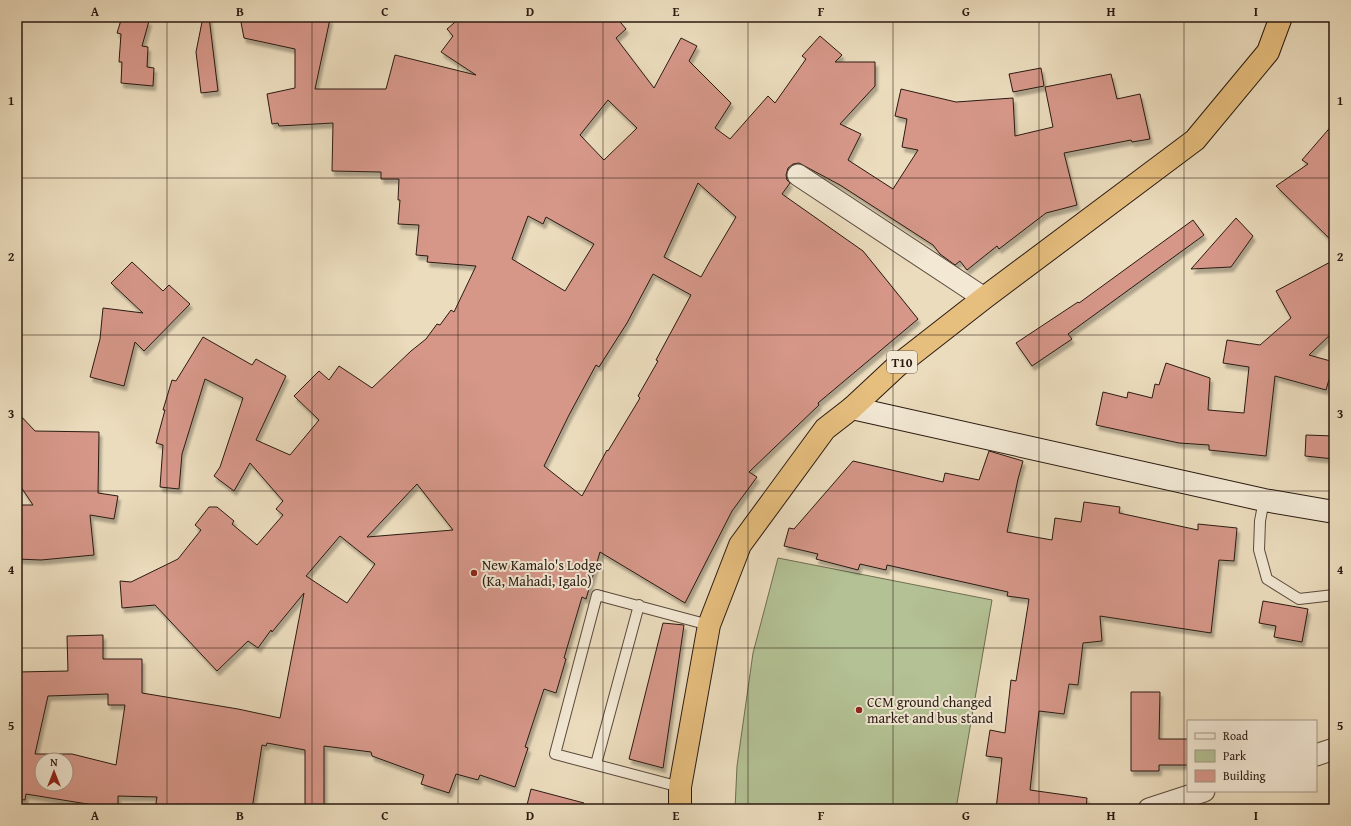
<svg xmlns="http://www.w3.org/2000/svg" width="1351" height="826" viewBox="0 0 1351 826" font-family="'Gentium Book Plus',serif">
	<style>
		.green { fill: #b3c194; stroke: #6e6e52 }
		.building { fill: #d69789; stroke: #2a1a11; fill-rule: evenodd; filter: url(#shadow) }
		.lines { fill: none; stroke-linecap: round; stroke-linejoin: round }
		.lane-casing { stroke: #5a4a3c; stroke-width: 12 }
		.street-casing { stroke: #5a4a3c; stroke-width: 23 }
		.secondary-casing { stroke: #2a1a11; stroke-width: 24 }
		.highway-casing { stroke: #2a1a11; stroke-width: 24 }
		.lane { stroke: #f2e8d4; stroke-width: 10 }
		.street { stroke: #f2e8d4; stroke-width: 21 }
		.secondary { stroke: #f2e8d4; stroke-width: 22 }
		.highway { stroke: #e6be7e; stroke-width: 22 }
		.grid { fill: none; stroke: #2a1a11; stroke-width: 1; stroke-opacity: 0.55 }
		.poi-dot { fill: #8f2418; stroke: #f2e8d4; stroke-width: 1.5 }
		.labels { text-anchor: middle; stroke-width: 4; stroke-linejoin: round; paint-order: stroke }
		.shield { fill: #f2e8d4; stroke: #66584c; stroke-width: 1 }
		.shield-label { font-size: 13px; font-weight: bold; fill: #2a1a11 }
		.poi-label { font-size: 14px; fill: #2a1a11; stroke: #f2e8d4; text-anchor: start }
		.neatline { fill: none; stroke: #2a1a11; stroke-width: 1.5 }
		.grid-label { font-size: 13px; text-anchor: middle; font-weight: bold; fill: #2a1a11 }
	</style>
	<defs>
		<filter id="shadow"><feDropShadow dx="2.5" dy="4.5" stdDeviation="1" flood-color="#0004"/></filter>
	</defs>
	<rect width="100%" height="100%" fill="#ebdcbd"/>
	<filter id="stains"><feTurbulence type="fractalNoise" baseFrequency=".005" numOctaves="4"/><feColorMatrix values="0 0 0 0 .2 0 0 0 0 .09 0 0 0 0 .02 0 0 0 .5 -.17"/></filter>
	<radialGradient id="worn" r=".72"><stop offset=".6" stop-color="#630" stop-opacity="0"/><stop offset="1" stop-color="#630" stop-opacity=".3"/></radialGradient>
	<path class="green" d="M 778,558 L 992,600 L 956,809 L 735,809 L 737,766 L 753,653 Z"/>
	<path class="building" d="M 122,17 L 134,17 L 149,21 L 142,46 L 148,47 L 147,67 L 154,68 L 153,86 L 121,83 L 122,62 L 119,62 L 121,34 L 117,33 Z
		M 203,17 L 209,17 L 218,91 L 201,93 L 196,52 Z
		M 240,17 L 319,17 L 330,19 L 315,89 L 386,89 L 395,55 L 476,75 L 441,52 L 453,36 L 447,29 L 461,17 L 616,17 L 626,29 L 616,38 L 654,88 L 681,38 L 697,46 L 689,61 L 731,103 L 715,128 L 730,139 L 768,96 L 775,103 L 806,59 L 802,56 L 820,36 L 842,55 L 835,62 L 875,62 L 875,86 L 840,124 L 861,134 L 848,160 L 893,189 L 918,150 L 902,147 L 907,119 L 895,116 L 901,89 L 956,102 L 1013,98 L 1015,136 L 1053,127 L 1045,87 L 1111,74 L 1117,99 L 1140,94 L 1150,139 L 1132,142 L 1131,140 L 1064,153 L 1077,205 L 1046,213 L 999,249 L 997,246 L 967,270 L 960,261 L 955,265 L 940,254 L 933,245 L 840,185 L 799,163 L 793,164 L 788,168 L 786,175 L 787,180 L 790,183 L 782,194 L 863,251 L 918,319 L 818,403 L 819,405 L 749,472 L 757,477 L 732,511 L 685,603 L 600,552 L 586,599 L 582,597 L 564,658 L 566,659 L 556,693 L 544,689 L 525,747 L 528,748 L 515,787 L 480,775 L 478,780 L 456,774 L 449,793 L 421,784 L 424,775 L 372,756 L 371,752 L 324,746 L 324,807 L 305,804 L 305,750 L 267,743 L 266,746 L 262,745 L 252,809 L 155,809 L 157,797 L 118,796 L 118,809 L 26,794 L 25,800 L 17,799 L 17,672 L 68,671 L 67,636 L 103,635 L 103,659 L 142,659 L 142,693 L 238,709 L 280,718 L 304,593 L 272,632 L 271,630 L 258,648 L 248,641 L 217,671 L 155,605 L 122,608 L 120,581 L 131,582 L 178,559 L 201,530 L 195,525 L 209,507 L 217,507 L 234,521 L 232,524 L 257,545 L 283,515 L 276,509 L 283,501 L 250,463 L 234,491 L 214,476 L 220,467 L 243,398 L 205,379 L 182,454 L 179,489 L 160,487 L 163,445 L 156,443 L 165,410 L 163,410 L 172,380 L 176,381 L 203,337 L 252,365 L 256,359 L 286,376 L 256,440 L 290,455 L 319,420 L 294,396 L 319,371 L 329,380 L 339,366 L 372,388 L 411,351 L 426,339 L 437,324 L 440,325 L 451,310 L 454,312 L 476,266 L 427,262 L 428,256 L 416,255 L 419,225 L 398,224 L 400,200 L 398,200 L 399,179 L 381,179 L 381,172 L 332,171 L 333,123 L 279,126 L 278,123 L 272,124 L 267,94 L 295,88 L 295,49 L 244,38 ZM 608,100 L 637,128 L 604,160 L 580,135 ZM 698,183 L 736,217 L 710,261 L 701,277 L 664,257 ZM 528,216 L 543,224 L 546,217 L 594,244 L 565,291 L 512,259 ZM 653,274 L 691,295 L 656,360 L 658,361 L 638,396 L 640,398 L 608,451 L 607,450 L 582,496 L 544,466 L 569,415 L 596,365 L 599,367 L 627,323 ZM 417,484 L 453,530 L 367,537 ZM 340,536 L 375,564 L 347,603 L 306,576 ZM 108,694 L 108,705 L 125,705 L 116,765 L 72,754 L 35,754 L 48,696 ZM 42,760 L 66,760 L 66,784 L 42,784 Z
		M 1041,68 L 1044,86 L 1013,92 L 1009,74 Z
		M 1334,123 L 1334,243 L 1276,186 L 1308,164 L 1302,160 Z
		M 1236,218 L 1253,236 L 1231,267 L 1191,269 Z
		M 1193,220 L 1204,235 L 1068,334 L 1072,339 L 1032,366 L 1016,343 L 1078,302 L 1079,303 Z
		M 1334,260 L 1334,331 L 1309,355 L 1334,362 L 1326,390 L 1275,376 L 1266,456 L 1209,450 L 1209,445 L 1179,443 L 1096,425 L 1103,392 L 1127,398 L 1128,392 L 1152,398 L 1155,384 L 1159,385 L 1166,363 L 1210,378 L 1208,410 L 1244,413 L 1249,367 L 1223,363 L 1227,340 L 1260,345 L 1291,318 L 1276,291 Z
		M 132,262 L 163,291 L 169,285 L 190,304 L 144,351 L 135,342 L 124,386 L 90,377 L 100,339 L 103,308 L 143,313 L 111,283 Z
		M 17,412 L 35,431 L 99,432 L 98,493 L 118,496 L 114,519 L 90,515 L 94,555 L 41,560 L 17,559 L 17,505 L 33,505 L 17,481 Z
		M 1306,435 L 1334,436 L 1334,459 L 1305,456 Z
		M 989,451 L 1023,461 L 1018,479 L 1007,532 L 1052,540 L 1055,518 L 1081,522 L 1084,502 L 1120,507 L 1119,513 L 1198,530 L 1198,524 L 1237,528 L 1234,561 L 1219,560 L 1211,633 L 1100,616 L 1102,641 L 1083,643 L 1078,685 L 1069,684 L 1064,714 L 1039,711 L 1030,790 L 1087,798 L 1086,809 L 996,809 L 1002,758 L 986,756 L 990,730 L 1005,733 L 1011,680 L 1016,681 L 1029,599 L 1007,596 L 1008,592 L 887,565 L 886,570 L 860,564 L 858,570 L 816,559 L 818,554 L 784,546 L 789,528 L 794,529 L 853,461 L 943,482 L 945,473 L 979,480 Z
		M 1263,601 L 1308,609 L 1302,642 L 1274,637 L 1276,626 L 1259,623 Z
		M 663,623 L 684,625 L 663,768 L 629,759 Z
		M 1131,692 L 1160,692 L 1159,739 L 1188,739 L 1188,765 L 1159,765 L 1159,771 L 1131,771 Z
		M 531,789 L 584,803 L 583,809 L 526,809 Z"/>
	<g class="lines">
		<g class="lane-casing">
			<path id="lane" d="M 1264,500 L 1260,521 L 1259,550 L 1267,579 L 1299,599 L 1334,595
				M 596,764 L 639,605
				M 680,787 L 555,754 L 597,595 L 709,625"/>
		</g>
		<g class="street-casing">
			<path id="street" d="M 798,175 L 984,298
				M 1316,755 L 1334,749
				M 1149,809 L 1204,791"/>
		</g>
		<g class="secondary-casing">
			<path id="secondary" d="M 852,408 L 1264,500 L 1334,512"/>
		</g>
		<g class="highway-casing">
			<path id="highway" d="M 680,809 L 680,787 L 709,625 L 740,545 L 825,429 L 852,408 L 897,366 L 984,298 L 1195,140 L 1268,52 L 1281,17"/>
		</g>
		<use href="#lane" class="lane"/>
		<use href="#street" class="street"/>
		<use href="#secondary" class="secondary"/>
		<use href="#highway" class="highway"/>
	</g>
	<path class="grid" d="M 167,17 L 167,809M 312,17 L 312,809M 458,17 L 458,809M 603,17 L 603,809M 748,17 L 748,809M 893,17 L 893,809M 1039,17 L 1039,809M 1184,17 L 1184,809M 17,178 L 1334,178M 17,335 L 1334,335M 17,491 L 1334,491M 17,648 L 1334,648"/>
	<g class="poi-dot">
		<circle cx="474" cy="573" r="4"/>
		<circle cx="859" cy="710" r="4"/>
	</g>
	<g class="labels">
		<rect class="shield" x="887" y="351" width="30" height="22" rx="3"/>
		<g class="shield-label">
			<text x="902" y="367">T10</text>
		</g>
		<g class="poi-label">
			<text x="482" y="570">New Kamalo's Lodge<tspan x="482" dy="16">(Ka, Mahadi, Igalo)</tspan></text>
			<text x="867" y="707">CCM ground changed<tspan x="867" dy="16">market and bus stand</tspan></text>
		</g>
	</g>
	<rect width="1351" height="826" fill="none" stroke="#ebdcbd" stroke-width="44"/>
	<rect x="1187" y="720" width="130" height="72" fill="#f2e8d4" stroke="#a29686"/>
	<rect x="1195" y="733" width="20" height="6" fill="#f2e8d4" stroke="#a29686"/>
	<text x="1223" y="740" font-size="12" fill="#2a1a11">Road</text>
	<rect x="1195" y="750" width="20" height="12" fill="#b3c194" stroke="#a29686"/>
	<text x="1223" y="760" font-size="12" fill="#2a1a11">Park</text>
	<rect x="1195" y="770" width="20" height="12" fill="#d69789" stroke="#a29686"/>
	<text x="1223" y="780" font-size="12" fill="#2a1a11">Building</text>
	<g transform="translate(54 772)"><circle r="19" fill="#f2e8d4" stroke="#a29686"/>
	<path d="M0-3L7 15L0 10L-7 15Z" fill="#8f2418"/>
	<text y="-6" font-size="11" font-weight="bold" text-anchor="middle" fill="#2a1a11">N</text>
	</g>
	<rect x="22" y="22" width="1307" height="782" class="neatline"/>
	<g class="grid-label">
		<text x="95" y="16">A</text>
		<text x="240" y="16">B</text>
		<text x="385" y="16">C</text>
		<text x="530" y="16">D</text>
		<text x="676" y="16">E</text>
		<text x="821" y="16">F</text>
		<text x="966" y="16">G</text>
		<text x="1111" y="16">H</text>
		<text x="1256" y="16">I</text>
		<text x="11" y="105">1</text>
		<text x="1340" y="105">1</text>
		<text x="11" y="261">2</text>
		<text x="1340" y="261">2</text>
		<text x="11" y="418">3</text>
		<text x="1340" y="418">3</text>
		<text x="11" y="574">4</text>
		<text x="1340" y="574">4</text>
		<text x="11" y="730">5</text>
		<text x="1340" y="730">5</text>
		<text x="95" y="820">A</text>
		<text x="240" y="820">B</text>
		<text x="385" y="820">C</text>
		<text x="530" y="820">D</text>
		<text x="676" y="820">E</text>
		<text x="821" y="820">F</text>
		<text x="966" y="820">G</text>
		<text x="1111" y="820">H</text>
		<text x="1256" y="820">I</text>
	</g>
	<rect width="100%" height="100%" filter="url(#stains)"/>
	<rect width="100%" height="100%" fill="url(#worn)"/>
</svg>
